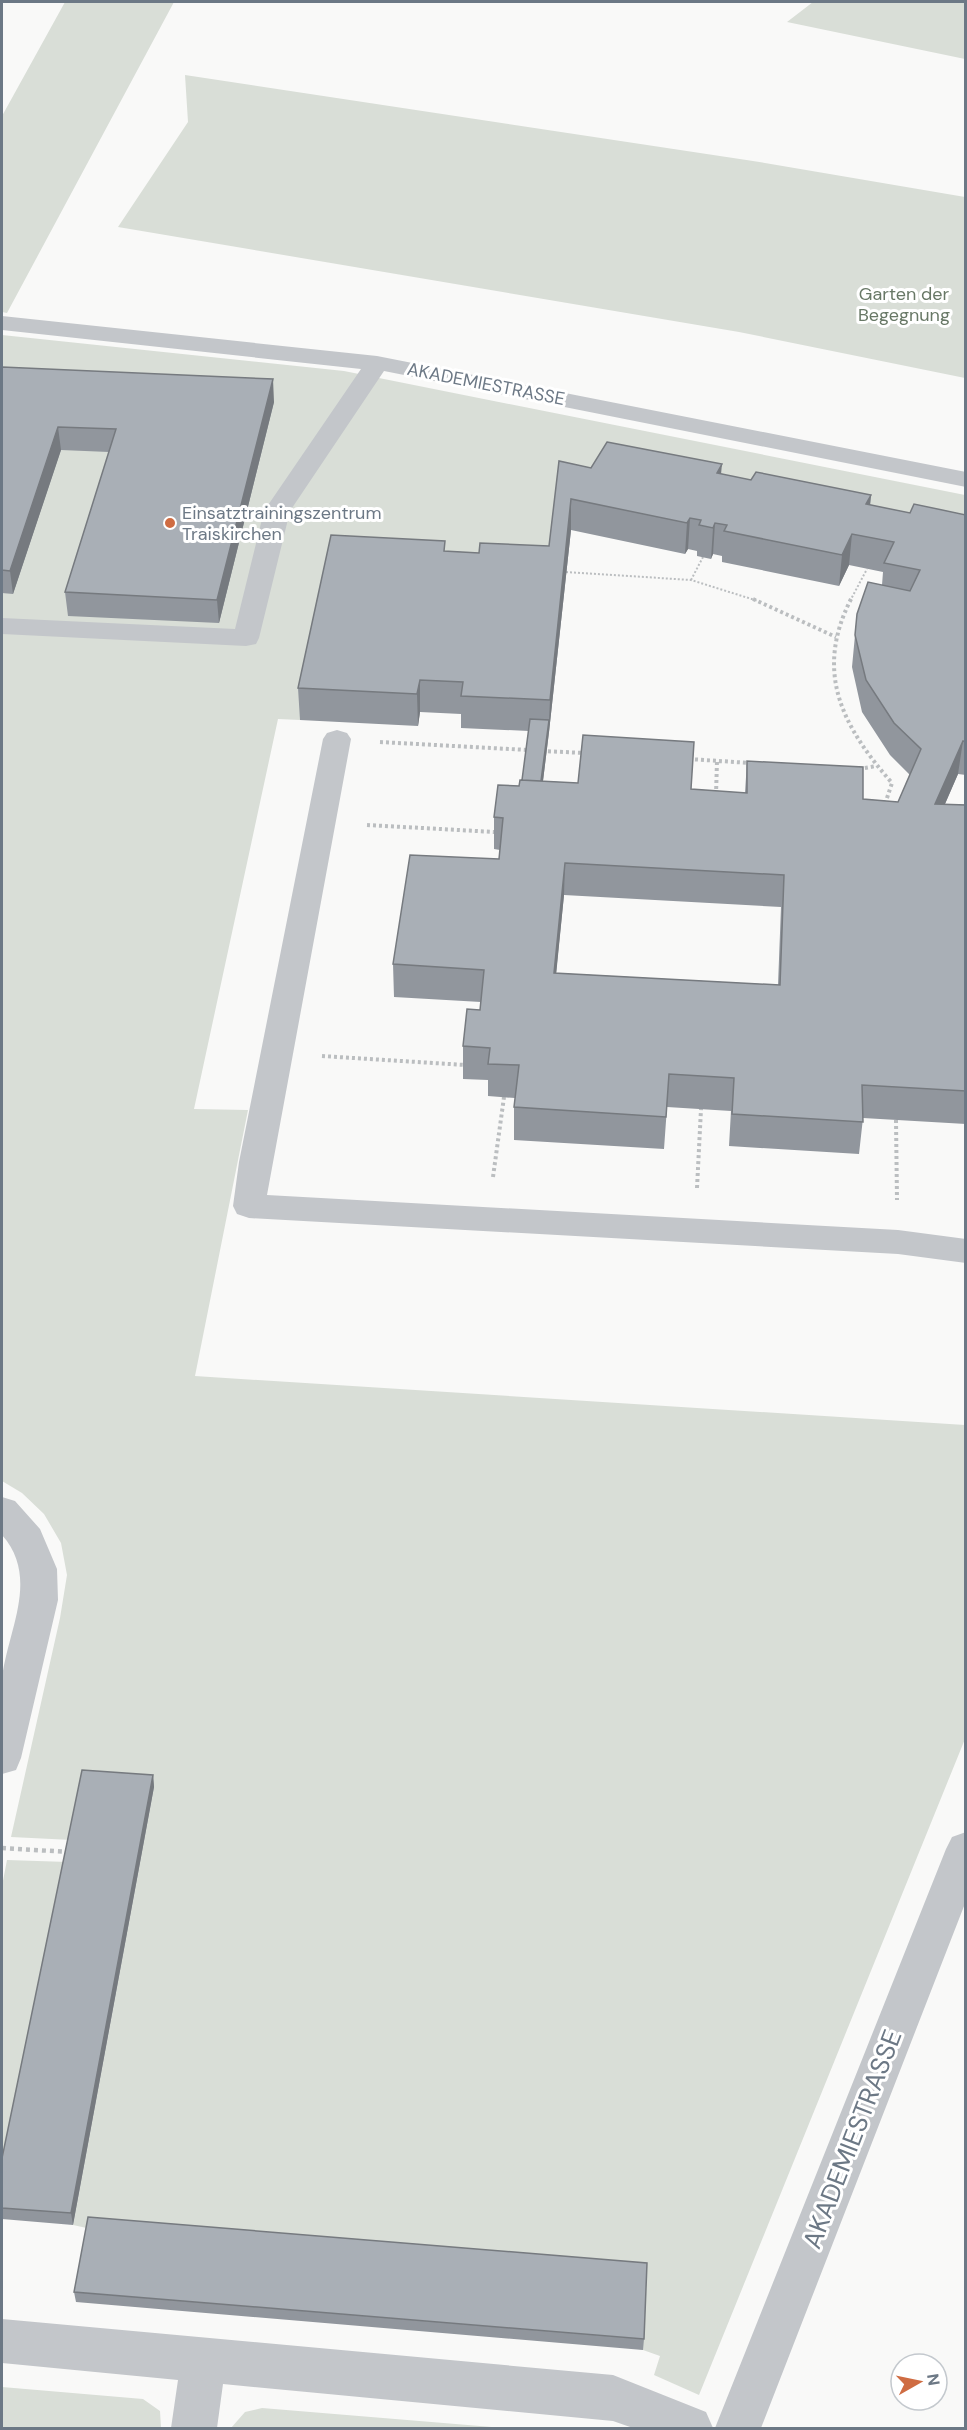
<svg xmlns="http://www.w3.org/2000/svg" width="967" height="2430" viewBox="0 0 967 2430" font-family="'DM Sans',sans-serif">
	<style>
		.green { fill: #d9ded7 }
		.lines { fill: none; stroke-linecap: round; stroke-linejoin: round }
		.path-far2 { stroke: #bbbec0; stroke-width: 2; stroke-dasharray: 2 2; stroke-linecap: butt }
		.path-far1 { stroke: #bbbec0; stroke-width: 4; stroke-dasharray: 3 3; stroke-linecap: butt }
		.path { stroke: #bbbec0; stroke-width: 4.5; stroke-dasharray: 4 4; stroke-linecap: butt }
		.minor { fill: #c3c6ca; fill-rule: evenodd }
		.wall { fill: #91969d; fill-rule: evenodd }
		.shaded-wall { fill: #767a7f }
		.building { fill: #a9afb6; stroke: #767a7f; stroke-width: 1.5; fill-rule: evenodd }
		.poi-dot { fill: #cf6c42; stroke: #fff; stroke-width: 2 }
		.labels { text-anchor: middle; stroke-width: 6; stroke-linejoin: round; paint-order: stroke }
		.far-park-label { font-size: 18px; fill: #687866; stroke: #fff }
		.far-street-label { font-size: 18px; fill: #6c7885; stroke: #fff }
		.far-poi-label { font-size: 18px; fill: #6c7885; stroke: #fff; text-anchor: start }
		.near-street-label { font-size: 26px; fill: #6c7885; stroke: #fff }
	</style>
	<rect width="100%" height="100%" fill="#f9f9f8"/>
	<path class="green" d="M 65,2 L 174,2 L 7,313 L 2,312 L 2,116 Z
		M 813,2 L 965,2 L 965,59 L 787,22 Z
		M 185,75 L 753,161 L 965,197 L 965,378 L 739,332 L 118,227 L 188,122 Z
		M 2,335 L 344,371 L 965,495 L 965,547 L 559,492 L 548,578 L 332,567 L 300,720 L 278,719 L 194,1109 L 248,1110 L 195,1376 L 965,1425 L 965,1739 L 699,2395 L 654,2375 L 660,2356 L 643,2350 L 73,2225 L 154,1787 L 72,1840 L 11,1837 L 60,1618 L 67,1575 L 61,1543 L 44,1514 L 22,1493 L 2,1481 Z
		M 7,1860 L 68,1862 L 2,2183 L 2,1886 Z
		M 2,2387 L 143,2399 L 160,2411 L 161,2428 L 2,2428 Z
		M 262,2408 L 504,2428 L 231,2428 L 245,2412 Z"/>
	<g class="lines">
		<path class="path-far2" d="M 566,572 L 691,580 L 758,601
			M 691,580 L 703,557
			M 850,601 L 867,569"/>
		<path class="path-far1" d="M 753,599 L 836,637
			M 851,599 C 814,672 842,726 892,783 L 885,804
			M 380,742 L 528,750
			M 542,751 L 585,753
			M 689,759 L 750,763
			M 859,769 L 876,766
			M 716,795 L 717,761
			M 367,825 L 495,832
			M 322,1056 L 465,1065
			M 896,1120 L 897,1200
			M 493,1177 L 504,1097
			M 697,1188 L 701,1109"/>
		<path class="path" d="M 2,1848 L 69,1852"/>
		<path class="minor" d="M 2,316 L 377,356 L 966,472 L 966,487 L 384,371 L 290,511 L 259,638 L 256,644 L 246,646 L 2,634 L 2,618 L 235,629 L 264,511 L 361,369 L 2,330 Z
			M 337,730 L 347,733 L 351,739 L 267,1195 L 898,1230 L 966,1239 L 966,1263 L 898,1254 L 249,1218 L 237,1214 L 233,1206 L 239,1162 L 323,739 L 327,733 Z
			M 2,1497 L 15,1501 L 40,1529 L 57,1569 L 58,1600 L 21,1758 L 16,1770 L 2,1774 C 0,1750 0,1703 2,1678 C 8,1629 40,1578 2,1535 Z
			M 966,1832 L 966,1901 L 761,2428 L 715,2428 L 946,1849 L 952,1837 Z
			M 2,2319 L 613,2375 L 706,2412 L 713,2428 L 633,2428 L 613,2421 L 223,2384 L 217,2428 L 171,2428 L 178,2380 L 2,2363 Z"/>
	</g>
	<path class="wall" d="M 2,367 L 274,402 L 219,623 L 68,616 L 65,592 L 109,452 L 61,450 L 13,594 L 2,593 Z
		M 559,461 L 591,468 L 721,474 L 751,480 L 871,495 L 870,505 L 910,513 L 966,515 L 966,775 L 958,774 L 945,804 L 966,805 L 966,1124 L 863,1118 L 859,1154 L 729,1146 L 731,1111 L 667,1107 L 664,1149 L 514,1140 L 514,1107 L 515,1098 L 488,1096 L 488,1080 L 463,1079 L 463,1046 L 480,1010 L 481,1002 L 394,997 L 393,964 L 499,859 L 500,850 L 494,849 L 494,817 L 519,786 L 522,780 L 529,731 L 461,728 L 461,714 L 420,712 L 418,726 L 300,720 L 298,688 L 445,551 L 479,553 L 549,546 ZM 571,530 L 685,554 L 688,549 L 697,551 L 697,556 L 711,559 L 713,554 L 722,556 L 722,562 L 839,586 L 849,565 L 883,572 L 882,585 L 857,614 L 852,667 L 862,712 L 890,755 L 910,775 L 898,802 L 863,799 L 747,761 L 745,793 L 543,781 L 549,732 ZM 564,895 L 781,907 L 778,985 L 556,973 Z
		M 153,1775 L 154,1787 L 73,2225 L 2,2219 L 2,2158 Z
		M 74,2292 L 644,2339 L 643,2350 L 76,2302 Z"/>
	<path class="shaded-wall" d="M 273,379 L 274,402 L 219,623 L 217,600 Z
		M 58,427 L 61,450 L 13,594 L 10,571 Z
		M 722,464 L 719,495 L 717,473 Z
		M 871,495 L 868,526 L 866,504 Z
		M 571,499 L 571,530 L 549,732 L 539,813 L 539,800 L 549,720 L 550,700 Z
		M 690,518 L 688,549 L 685,554 L 687,523 Z
		M 715,523 L 713,554 L 711,559 L 713,528 Z
		M 852,534 L 849,565 L 839,586 L 842,555 Z
		M 420,680 L 420,712 L 418,726 L 417,694 Z
		M 963,741 L 958,774 L 931,836 L 935,804 Z
		M 565,863 L 564,895 L 553,1006 L 554,973 Z
		M 153,1775 L 154,1787 L 73,2225 L 71,2213 Z"/>
	<path class="building" d="M 2,367 L 273,379 L 217,600 L 65,592 L 116,429 L 58,427 L 10,571 L 2,570 Z
		M 607,442 L 722,464 L 717,473 L 751,480 L 756,472 L 871,495 L 866,504 L 910,513 L 914,504 L 966,515 L 966,742 L 963,741 L 935,804 L 966,805 L 966,1091 L 862,1085 L 863,1122 L 732,1114 L 734,1078 L 669,1074 L 666,1117 L 514,1107 L 519,1065 L 488,1064 L 490,1048 L 463,1046 L 467,1009 L 480,1010 L 484,970 L 393,964 L 410,855 L 499,859 L 503,818 L 494,817 L 498,785 L 519,786 L 520,780 L 578,783 L 583,735 L 694,742 L 691,789 L 747,793 L 747,761 L 863,767 L 863,799 L 898,802 L 921,749 L 894,723 L 866,680 L 855,635 L 857,614 L 868,582 L 910,591 L 920,570 L 884,563 L 894,542 L 852,534 L 842,555 L 724,531 L 727,525 L 715,523 L 713,528 L 699,525 L 701,520 L 690,518 L 687,523 L 571,499 L 550,700 L 461,696 L 463,682 L 420,680 L 417,694 L 298,688 L 331,535 L 445,541 L 444,551 L 479,553 L 480,543 L 549,546 L 559,461 L 591,468 ZM 565,863 L 784,875 L 780,985 L 554,973 Z
		M 530,719 L 549,720 L 541,781 L 522,780 Z
		M 82,1770 L 153,1775 L 71,2213 L 2,2208 L 2,2158 Z
		M 88,2217 L 647,2263 L 644,2339 L 74,2292 Z"/>
	<circle class="poi-dot" cx="170" cy="523" r="6"/>
	<g class="labels">
		<g class="far-park-label">
			<text x="904" y="300">Garten der<tspan x="904" dy="21">Begegnung</tspan></text>
		</g>
		<g class="far-street-label">
			<text transform="translate(486 384) rotate(11)" y="6">AKADEMIESTRASSE</text>
		</g>
		<g class="far-poi-label">
			<text x="182" y="519">Einsatztrainingszentrum<tspan x="182" dy="21">Traiskirchen</tspan></text>
		</g>
		<g class="near-street-label">
			<text transform="translate(852 2139) rotate(-69)" y="9">AKADEMIESTRASSE</text>
		</g>
	</g>
	<rect width="967" height="2430" fill="none" stroke="#6c7885" stroke-width="6"/>
	<g transform="translate(919 2382) rotate(81)"><circle r="28" fill="#ffffff" stroke="#c4c9ce" stroke-width="1.5"/>
	<path d="M0-4.5L10 22L0 15L-10 22Z" fill="#cf6c42"/>
	<text y="-9" font-size="16" font-weight="bold" text-anchor="middle" fill="#6c7885">N</text>
	</g>
</svg>
